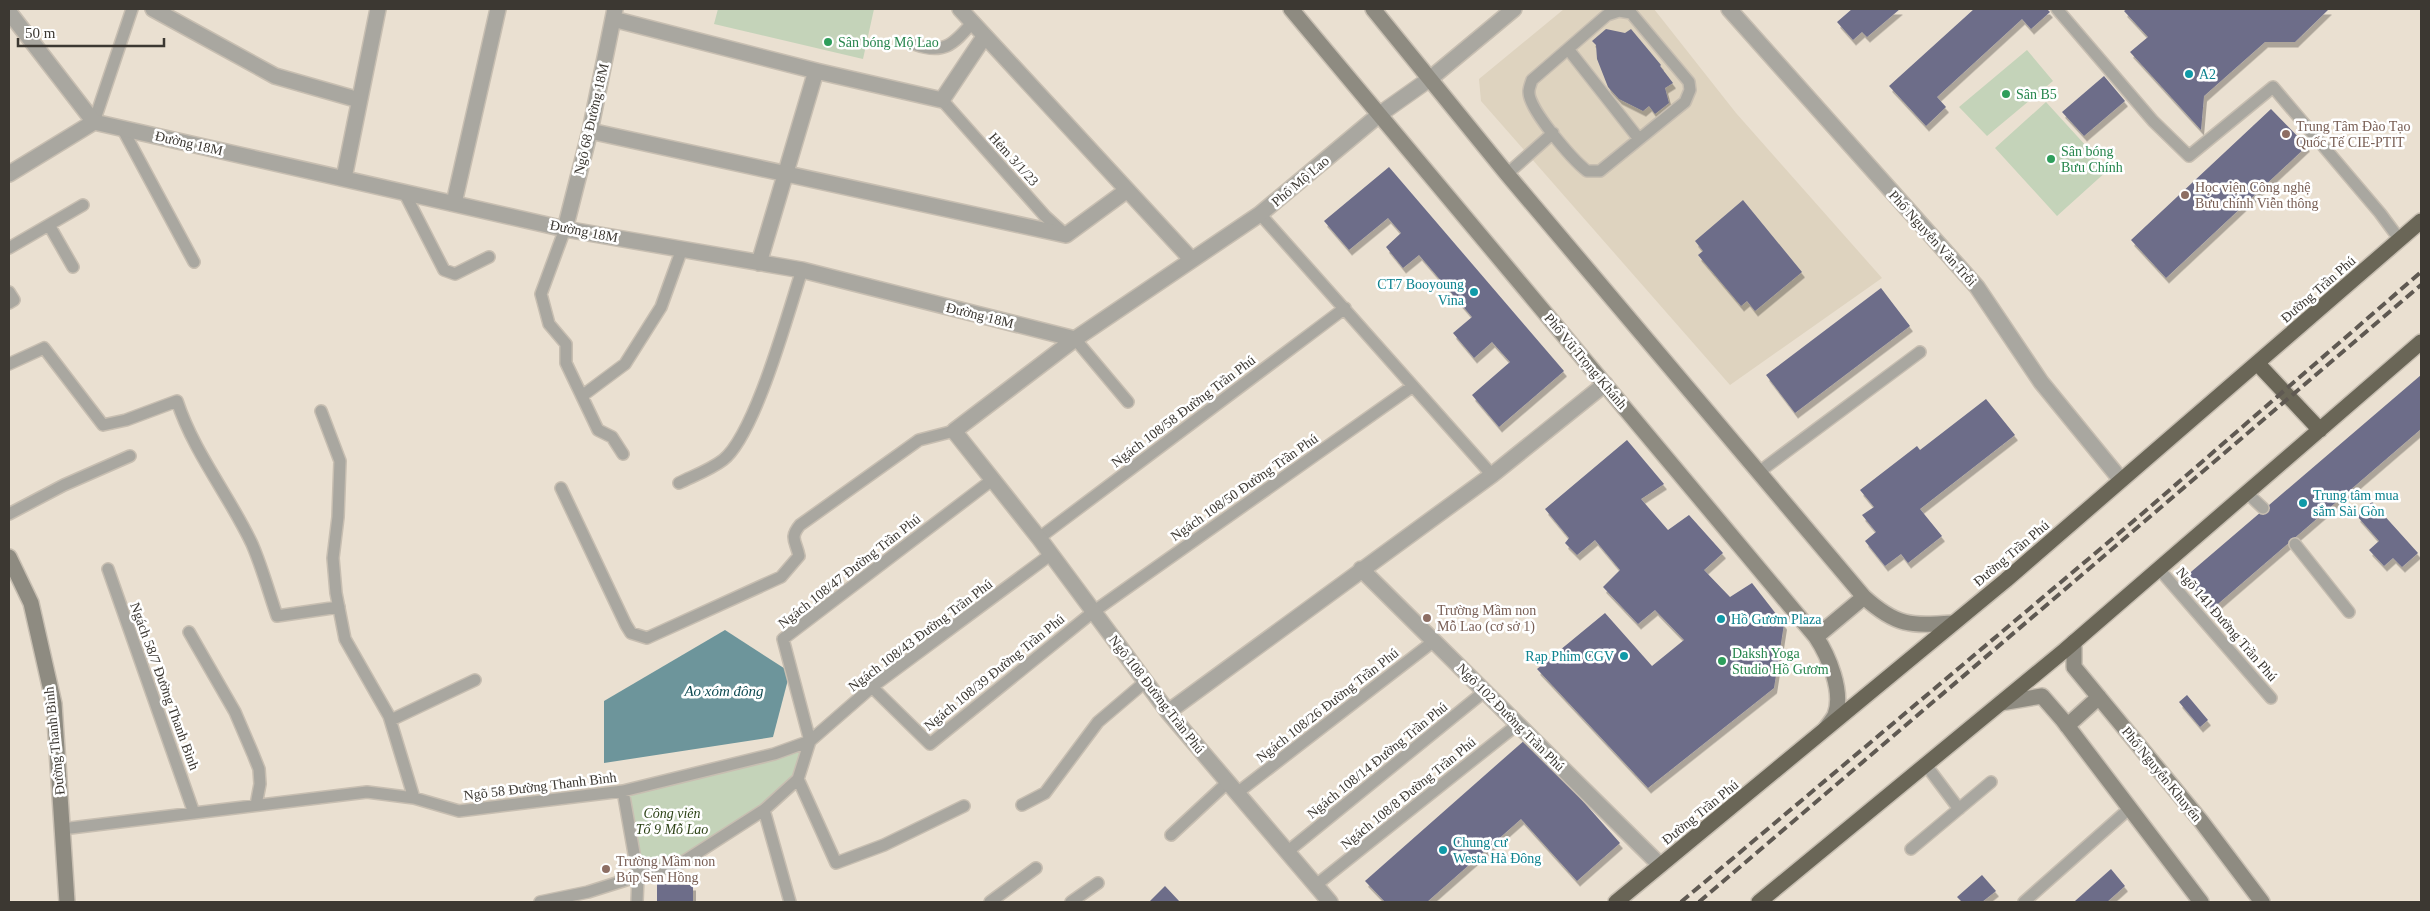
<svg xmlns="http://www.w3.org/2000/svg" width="2430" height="911" viewBox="0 0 2430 911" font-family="Georgia,serif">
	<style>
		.commercial { fill: #ded3bf }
		.green { fill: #c4d3b9 }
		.water { fill: #6d959b }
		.building { fill: #6d6d89; filter: url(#shadow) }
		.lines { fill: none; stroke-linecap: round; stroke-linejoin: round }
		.lane-casing { stroke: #c7beb1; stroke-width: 14 }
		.street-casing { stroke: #c7beb1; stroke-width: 18 }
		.secondary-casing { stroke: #c7beb1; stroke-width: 18 }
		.highway-casing { stroke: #c7beb1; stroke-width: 18 }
		.lane { stroke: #a9a7a0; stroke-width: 11 }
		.street { stroke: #a9a7a0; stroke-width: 15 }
		.secondary { stroke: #8e8b81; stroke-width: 15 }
		.highway { stroke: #6a6657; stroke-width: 15 }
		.rail { stroke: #5f5952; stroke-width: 4; stroke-dasharray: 10 5; stroke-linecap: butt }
		.leisure-dot { fill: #2e9e5b; stroke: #fff; stroke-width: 2 }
		.culture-dot { fill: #0f9aa8; stroke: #fff; stroke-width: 2 }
		.education-dot { fill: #8d6e63; stroke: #fff; stroke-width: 2 }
		.labels { text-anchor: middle; stroke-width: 5; stroke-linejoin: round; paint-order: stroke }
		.leisure-label { font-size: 14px; fill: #27864d; stroke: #fff; text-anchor: start }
		.culture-label { font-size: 14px; fill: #0d838f; stroke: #fff; text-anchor: start }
		.street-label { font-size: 14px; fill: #3c3832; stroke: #fff }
		.education-label { font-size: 14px; fill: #785e54; stroke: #fff; text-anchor: start }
		.park-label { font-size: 14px; font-style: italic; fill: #2d4316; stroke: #fff }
		.water-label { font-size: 15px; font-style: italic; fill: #104c53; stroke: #fff }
	</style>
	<defs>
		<filter id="shadow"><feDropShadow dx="3" dy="5.5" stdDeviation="0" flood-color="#0004"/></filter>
	</defs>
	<rect width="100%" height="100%" fill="#eae0d1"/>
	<path class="commercial" d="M 1564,9 L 1654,9 L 1736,113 L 1882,278 L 1730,385 L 1481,101 L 1479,79 Z"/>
	<path class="green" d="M 718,9 L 874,9 L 863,59 L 714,24 Z
		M 2027,50 L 2053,81 L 1987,136 L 1959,107 Z
		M 2046,102 L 2108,170 L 2057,216 L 1995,148 Z
		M 810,741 L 798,779 L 683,862 L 638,876 L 623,791 Z"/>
	<path class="water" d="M 725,630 L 790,672 L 773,737 L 604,763 L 604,701 Z"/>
	<path class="building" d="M 1852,9 L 1900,9 L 1867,37 L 1862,32 L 1853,40 L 1837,22 Z
		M 1974,9 L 2047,9 L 2050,12 L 2031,29 L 2022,19 L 1937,97 L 1946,107 L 1926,126 L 1889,86 Z
		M 2127,9 L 2329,9 L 2295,42 L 2265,42 L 2204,96 L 2201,130 L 2130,52 L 2148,37 L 2124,11 Z
		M 1606,29 L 1625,33 L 1631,29 L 1661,65 L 1660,66 L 1673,83 L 1665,88 L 1669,103 L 1655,114 L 1649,106 L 1643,111 L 1619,99 L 1608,87 L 1597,59 L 1596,45 L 1592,41 Z
		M 2104,76 L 2125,101 L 2084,136 L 2062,112 Z
		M 2271,109 L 2307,146 L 2166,278 L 2131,240 Z
		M 1389,167 L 1564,371 L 1499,427 L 1472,395 L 1510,362 L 1492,342 L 1474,358 L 1453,333 L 1472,317 L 1419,255 L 1403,268 L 1386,247 L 1401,233 L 1388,218 L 1349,250 L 1324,221 Z
		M 1743,200 L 1802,272 L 1755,311 L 1747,301 L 1741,306 L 1698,255 L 1703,251 L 1695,241 Z
		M 1881,288 L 1910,326 L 1795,413 L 1766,375 Z
		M 2421,375 L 2421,429 L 2212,609 L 2185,577 Z
		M 1986,399 L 2015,435 L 1920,509 L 1942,536 L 1908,563 L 1901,554 L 1885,566 L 1865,541 L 1876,532 L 1862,515 L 1874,507 L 1860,490 L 1917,446 L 1920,450 Z
		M 1627,440 L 1664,484 L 1641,499 L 1668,530 L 1689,515 L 1723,553 L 1704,570 L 1730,597 L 1752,583 L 1784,624 L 1774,688 L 1648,788 L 1537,669 L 1605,613 L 1652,666 L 1684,640 L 1655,610 L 1638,624 L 1603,587 L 1620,570 L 1595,540 L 1577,555 L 1565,543 L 1569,538 L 1545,509 Z
		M 2372,502 L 2418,553 L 2402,567 L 2393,558 L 2384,566 L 2369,550 L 2379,541 L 2357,516 Z
		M 2187,695 L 2208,720 L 2200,727 L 2179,702 Z
		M 1527,738 L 1620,843 L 1577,881 L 1521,819 L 1427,902 L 1385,902 L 1365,881 Z
		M 2111,869 L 2125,886 L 2107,902 L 2075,901 Z
		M 1982,875 L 1996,891 L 1982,902 L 1962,902 L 1957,897 Z
		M 657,884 L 693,885 L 693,902 L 657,902 Z
		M 1165,886 L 1180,902 L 1149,902 Z"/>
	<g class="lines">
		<g class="lane-casing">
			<path id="lane" d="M 2057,9 L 2153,121 L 2189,156 L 2273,87 L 2380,213 L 2400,240
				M 1619,11 L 1631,13 L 1689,82 L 1690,90 L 1685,102 L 1600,171 L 1587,171 C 1573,160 1527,108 1529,91 C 1529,88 1531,83 1532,80 L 1607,15 Z
				M 914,44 C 943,55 953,45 972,23
				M 1568,49 L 1639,139
				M 942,100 L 1045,216 L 1066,235
				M 94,122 L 132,9
				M 122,128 L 194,262
				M 1507,174 L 1553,133
				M 404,192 L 444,270 L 455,274 L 489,257
				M 1260,214 L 1492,475
				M 49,225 L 73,267
				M 565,229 L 541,294 L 549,324 L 566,344 L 566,363 L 598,430 L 612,437 L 623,454
				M 9,248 L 83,205
				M 9,292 L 14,300 L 9,303
				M 1075,339 L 1128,402
				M 9,364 L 44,348 L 103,425 L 126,420 L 177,401 C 194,453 229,495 252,544 C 262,567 269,593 277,616 L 339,607
				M 582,396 L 625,364 L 661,307 L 682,249
				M 321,411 L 340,461 L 338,517 L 333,558 L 336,593 L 345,639 L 389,716 L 414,798
				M 1759,472 L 1920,352
				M 679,483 C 693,476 710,470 723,460 C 755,435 788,313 802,270
				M 561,488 L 626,625 L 631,633 L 647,638 L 781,577 L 799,556 C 796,541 789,538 800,525 L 919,440 L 954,431
				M 2247,493 L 2263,508
				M 9,514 L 64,485 L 130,456
				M 1039,538 L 1345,308
				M 2295,544 L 2349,612
				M 108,569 L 194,813
				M 2159,569 L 2271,698
				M 189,632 L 235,712 L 253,754 L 259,769 L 260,784 L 256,805
				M 872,687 L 930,744 L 1093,612 L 1413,386
				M 391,720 L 475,680
				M 810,741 L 783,639 L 992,480
				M 1926,765 L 1959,809
				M 798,779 L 836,863 L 884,845 L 964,806
				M 623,791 L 638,876 L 637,902
				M 1237,793 L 1434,641
				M 1022,805 L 1045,793 L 1098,722 L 1145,682
				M 764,810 L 790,902
				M 62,829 L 367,792 L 414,798 L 459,811 L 623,791 L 774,754 L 810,741 L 872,687 L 1050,555
				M 1171,835 L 1228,782
				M 1911,849 L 1991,782
				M 1287,852 L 1485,691
				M 1316,885 L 1518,724
				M 540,902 L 588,892 L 683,862 L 764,810 L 798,779 L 810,741
				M 990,902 L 1036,868
				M 1071,902 L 1098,883
				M 2024,902 L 2130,808"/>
		</g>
		<g class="street-casing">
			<path id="street" d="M 153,9 L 275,76 L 359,100
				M 960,9 L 1192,260
				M 1729,9 L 1977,287 L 2041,382 L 2121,480
				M 9,12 L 94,122
				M 613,19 L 816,71 L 942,100 L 984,37
				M 94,122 L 565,229 L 802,270 L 1075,339
				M 590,131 L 1066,235 L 1126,191
				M 9,174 L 94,122
				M 344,178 L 378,9
				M 454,203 L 498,9
				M 565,229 L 590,131 L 615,9
				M 759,263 L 816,71
				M 1361,569 L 1660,865
				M 1168,712 L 1492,475 L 1605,384
				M 1330,902 L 1168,712 L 1039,538 L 954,431 L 1075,339 L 1260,214 L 1380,114 L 1431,78 L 1514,9"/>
		</g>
		<g class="secondary-casing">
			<path id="secondary" d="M 1291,9 L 1816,637 C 1828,655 1844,692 1835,715 C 1833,719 1829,724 1826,728
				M 1373,9 L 1507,174 L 1864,597 C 1896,626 1910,626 1953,623
				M 9,557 L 31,603 L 54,704 L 67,902
				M 1816,637 L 1864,597
				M 2074,642 L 2074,667 L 2201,821 L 2262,902
				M 2001,703 L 2042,696 L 2062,719 L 2201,902
				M 2067,726 L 2099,697"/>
		</g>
		<g class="highway-casing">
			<path id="highway" d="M 2257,363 L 2320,430
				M 1616,902 L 2006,580 L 2421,221
				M 1759,902 L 2065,650 L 2421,342"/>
		</g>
		<use href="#lane" class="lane"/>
		<use href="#street" class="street"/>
		<use href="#secondary" class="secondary"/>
		<use href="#highway" class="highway"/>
		<path class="rail" d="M 1681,902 L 2143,513 L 2421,272
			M 1699,902 L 2421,285"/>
	</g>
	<g class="leisure-dot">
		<circle cx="828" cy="42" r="5"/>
		<circle cx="2006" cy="94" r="5"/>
		<circle cx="2051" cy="159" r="5"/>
		<circle cx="1722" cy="661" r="5"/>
	</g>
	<g class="culture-dot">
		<circle cx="2189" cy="74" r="5"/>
		<circle cx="1474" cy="292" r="5"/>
		<circle cx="2303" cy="503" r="5"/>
		<circle cx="1721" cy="619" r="5"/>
		<circle cx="1624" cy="656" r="5"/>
		<circle cx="1443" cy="850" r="5"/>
	</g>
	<g class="education-dot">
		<circle cx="2286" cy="134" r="5"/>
		<circle cx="2185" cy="195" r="5"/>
		<circle cx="1427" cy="618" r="5"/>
		<circle cx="606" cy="869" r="5"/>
	</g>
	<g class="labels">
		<g class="leisure-label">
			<text x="838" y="47">Sân bóng Mộ Lao</text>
			<text x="2016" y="99">Sân B5</text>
			<text x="2061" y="156">Sân bóng<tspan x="2061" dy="16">Bưu Chính</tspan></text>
			<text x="1732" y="658">Daksh Yoga<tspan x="1732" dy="16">Studio Hồ Gươm</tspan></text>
		</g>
		<g class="culture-label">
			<text x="2199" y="79">A2</text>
			<text x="1464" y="289" text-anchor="end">CT7 Booyoung<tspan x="1464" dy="16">Vina</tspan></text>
			<text x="2313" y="500">Trung tâm mua<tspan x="2313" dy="16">sắm Sài Gòn</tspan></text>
			<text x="1731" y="624">Hồ Gươm Plaza</text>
			<text x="1614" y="661" text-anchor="end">Rạp Phim CGV</text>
			<text x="1453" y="847">Chung cư<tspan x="1453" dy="16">Westa Hà Đông</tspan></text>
		</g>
		<g class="street-label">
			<text transform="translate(591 119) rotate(-77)" y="5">Ngõ 68 Đường 18M</text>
			<text transform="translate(189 143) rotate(13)" y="5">Đường 18M</text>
			<text transform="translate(1014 159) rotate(48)" y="5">Hẻm 3/1/23</text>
			<text transform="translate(1300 181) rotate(-40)" y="5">Phố Mộ Lao</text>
			<text transform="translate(584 231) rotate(11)" y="5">Đường 18M</text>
			<text transform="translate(1933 238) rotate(48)" y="5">Phố Nguyễn Văn Trỗi</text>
			<text transform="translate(2318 289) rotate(-41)" y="5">Đường Trần Phú</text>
			<text transform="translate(980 315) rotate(14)" y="5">Đường 18M</text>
			<text transform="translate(1586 361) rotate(50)" y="5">Phố Vũ Trọng Khánh</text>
			<text transform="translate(1183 411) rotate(-37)" y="5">Ngách 108/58 Đường Trần Phú</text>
			<text transform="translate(1244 487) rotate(-35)" y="5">Ngách 108/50 Đường Trần Phú</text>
			<text transform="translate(2011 553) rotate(-40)" y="5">Đường Trần Phú</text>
			<text transform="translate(849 571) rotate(-38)" y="5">Ngách 108/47 Đường Trần Phú</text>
			<text transform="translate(2227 624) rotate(49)" y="5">Ngõ 141 Đường Trần Phú</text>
			<text transform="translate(920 635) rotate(-37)" y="5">Ngách 108/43 Đường Trần Phú</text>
			<text transform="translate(994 672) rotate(-39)" y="5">Ngách 108/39 Đường Trần Phú</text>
			<text transform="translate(165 686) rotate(70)" y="5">Ngách 58/7 Đường Thanh Bình</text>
			<text transform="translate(1157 694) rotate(52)" y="5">Ngõ 108 Đường Trần Phú</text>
			<text transform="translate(1327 705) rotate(-38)" y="5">Ngách 108/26 Đường Trần Phú</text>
			<text transform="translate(1511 717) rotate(45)" y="5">Ngõ 102 Đường Trần Phú</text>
			<text transform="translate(54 741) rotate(-96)" y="5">Đường Thanh Bình</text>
			<text transform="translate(1377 760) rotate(-39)" y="5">Ngách 108/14 Đường Trần Phú</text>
			<text transform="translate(2162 774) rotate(51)" y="5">Phố Nguyễn Khuyến</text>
			<text transform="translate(540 786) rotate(-7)" y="5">Ngõ 58 Đường Thanh Bình</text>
			<text transform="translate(1408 793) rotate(-39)" y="5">Ngách 108/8 Đường Trần Phú</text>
			<text transform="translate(1700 812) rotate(-39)" y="5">Đường Trần Phú</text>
		</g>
		<g class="education-label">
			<text x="2296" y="131">Trung Tâm Đào Tạo<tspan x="2296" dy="16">Quốc Tế CIE-PTIT</tspan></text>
			<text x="2195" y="192">Học viện Công nghệ<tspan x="2195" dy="16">Bưu chính Viễn thông</tspan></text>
			<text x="1437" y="615">Trường Mầm non<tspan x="1437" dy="16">Mỗ Lao (cơ sở 1)</tspan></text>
			<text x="616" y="866">Trường Mầm non<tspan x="616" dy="16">Búp Sen Hồng</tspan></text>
		</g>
		<g class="park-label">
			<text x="672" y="818">Công viên<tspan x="672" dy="16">Tổ 9 Mỗ Lao</tspan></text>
		</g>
		<g class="water-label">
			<text x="724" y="696">Ao xóm đông</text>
		</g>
	</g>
	<rect width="2430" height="911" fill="none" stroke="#3c3832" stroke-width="20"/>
	<path d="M18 38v8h146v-8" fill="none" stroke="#3c3832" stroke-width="2.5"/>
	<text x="25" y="38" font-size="15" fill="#3c3832" stroke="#ffffff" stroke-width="4" paint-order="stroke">50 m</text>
</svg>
